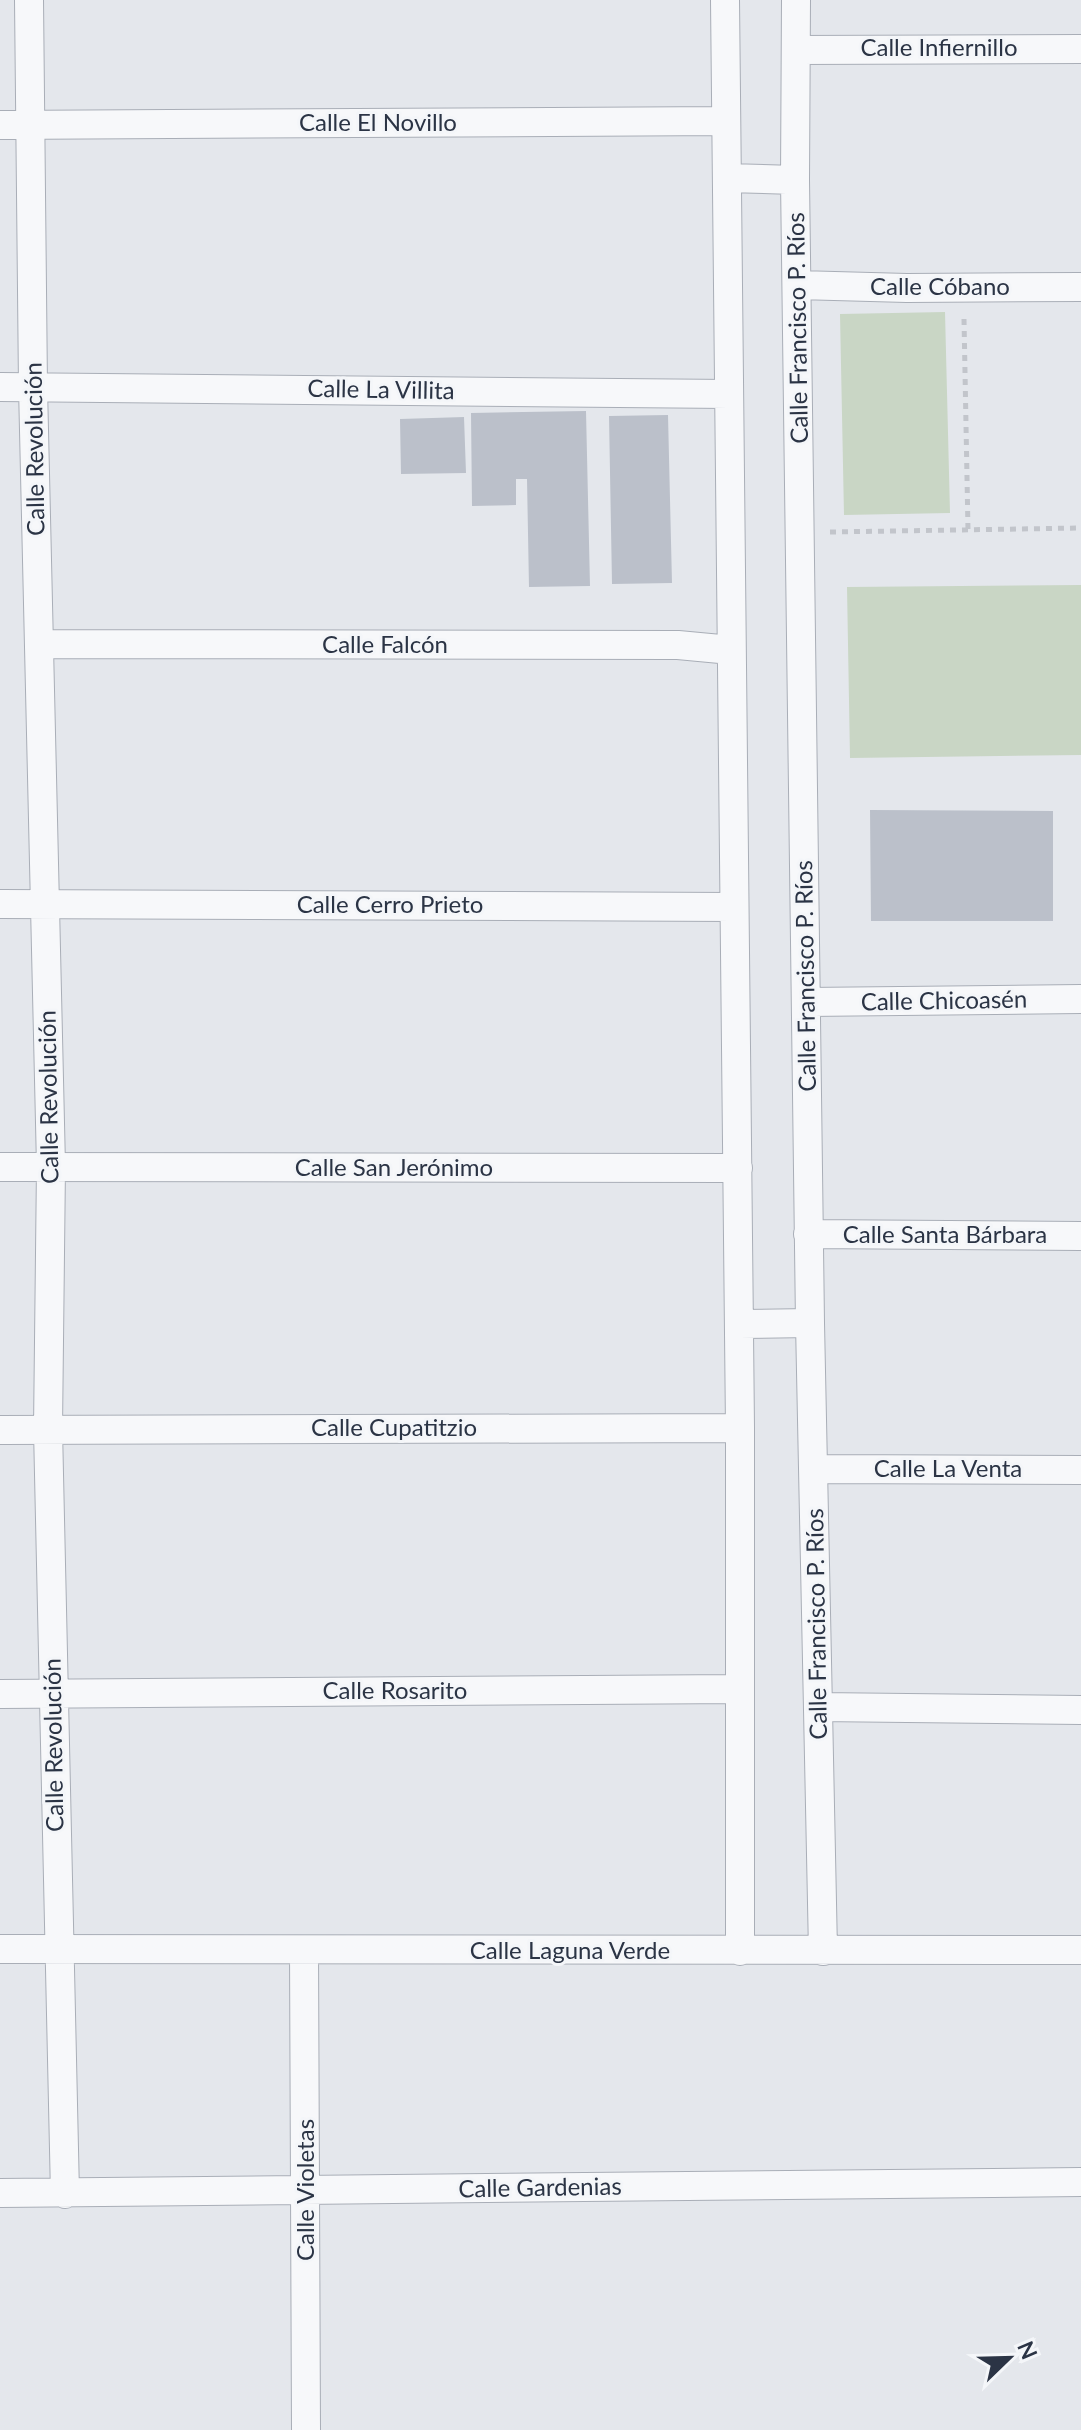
<svg xmlns="http://www.w3.org/2000/svg" width="1081" height="2430" viewBox="0 0 1081 2430" font-family="Lato,sans-serif">
	<style>
		.green { fill: #c9d6c5 }
		.building { fill: #bbc0ca }
		.lines { fill: none; stroke-linecap: round; stroke-linejoin: round }
		.street-casing { stroke: #a9aeb7; stroke-width: 30 }
		.path { stroke: #c2c5cb; stroke-width: 5; stroke-dasharray: 6 6; stroke-linecap: butt }
		.street { stroke: #f7f8fa; stroke-width: 28 }
		.labels { text-anchor: middle; stroke-width: 6; stroke-linejoin: round; paint-order: stroke }
		.street-label { font-size: 24px; fill: #2b3445; stroke: #f4f6f9 }
	</style>
	<rect width="100%" height="100%" fill="#e4e7ec"/>
	<path class="green" d="M 945,312 L 950,513 L 844,515 L 840,314 Z
		M 1081,585 L 1081,755 L 850,758 L 847,587 Z"/>
	<path class="building" d="M 586,411 L 590,586 L 529,587 L 527,479 L 516,479 L 516,505 L 472,506 L 471,413 Z
		M 668,415 L 672,583 L 612,584 L 609,416 Z
		M 464,417 L 466,473 L 401,474 L 400,419 Z
		M 870,810 L 1053,811 L 1053,921 L 871,921 Z"/>
	<g class="lines">
		<g class="street-casing">
			<path id="street" d="M 29,0 L 33,387 L 51,1166 L 48,1429 L 65,2194
				M 725,0 L 740,1428 L 740,1951
				M 796,0 L 795,180 L 810,1323 L 823,1951
				M 797,50 L 1081,49
				M 0,125 L 726,121
				M 727,178 L 795,180
				M 798,285 L 907,288 L 1081,287
				M 0,387 L 729,394
				M 40,644 L 678,645 L 731,650
				M 0,904 L 734,907
				M 807,1002 L 1081,999
				M 0,1167 L 738,1168
				M 808,1234 L 1081,1236
				M 739,1324 L 810,1323
				M 0,1430 L 740,1428
				M 814,1469 L 1081,1470
				M 0,1694 L 738,1689
				M 819,1707 L 1081,1710
				M 0,1949 L 1081,1950
				M 304,1950 L 306,2430
				M 0,2193 L 1081,2182"/>
		</g>
		<path class="path" d="M 964,319 L 968,530
			M 830,532 L 1081,528"/>
		<use href="#street" class="street"/>
	</g>
	<g class="labels">
		<g class="street-label">
			<text x="939" y="56">Calle Infiernillo</text>
			<text x="378" y="131">Calle El Novillo</text>
			<text x="940" y="295">Calle Cóbano</text>
			<text transform="translate(798 328) rotate(-91)" y="8">Calle Francisco P. Ríos</text>
			<text transform="translate(381 390) rotate(1)" y="8">Calle La Villita</text>
			<text transform="translate(35 449) rotate(-91)" y="8">Calle Revolución</text>
			<text x="385" y="653">Calle Falcón</text>
			<text x="390" y="913">Calle Cerro Prieto</text>
			<text transform="translate(806 976) rotate(-91)" y="8">Calle Francisco P. Ríos</text>
			<text transform="translate(944 1001) rotate(-1)" y="8">Calle Chicoasén</text>
			<text transform="translate(49 1097) rotate(-91)" y="8">Calle Revolución</text>
			<text x="394" y="1176">Calle San Jerónimo</text>
			<text x="945" y="1243">Calle Santa Bárbara</text>
			<text x="394" y="1436">Calle Cupatitzio</text>
			<text x="948" y="1477">Calle La Venta</text>
			<text transform="translate(817 1624) rotate(-91)" y="8">Calle Francisco P. Ríos</text>
			<text x="395" y="1699">Calle Rosarito</text>
			<text transform="translate(54 1745) rotate(-91)" y="8">Calle Revolución</text>
			<text x="570" y="1959">Calle Laguna Verde</text>
			<text transform="translate(540 2188) rotate(-1)" y="8">Calle Gardenias</text>
			<text transform="translate(306 2190) rotate(-90)" y="8">Calle Violetas</text>
		</g>
	</g>
	<g transform="translate(1009 2358) rotate(67)" stroke="#f4f6f9" stroke-width="6" paint-order="stroke">
	<path d="M0-6L14 30L0 20L-14 30Z" fill="#2b3445"/>
	<text y="-12" font-size="22" font-weight="bold" text-anchor="middle" fill="#2b3445">N</text>
	</g>
</svg>
